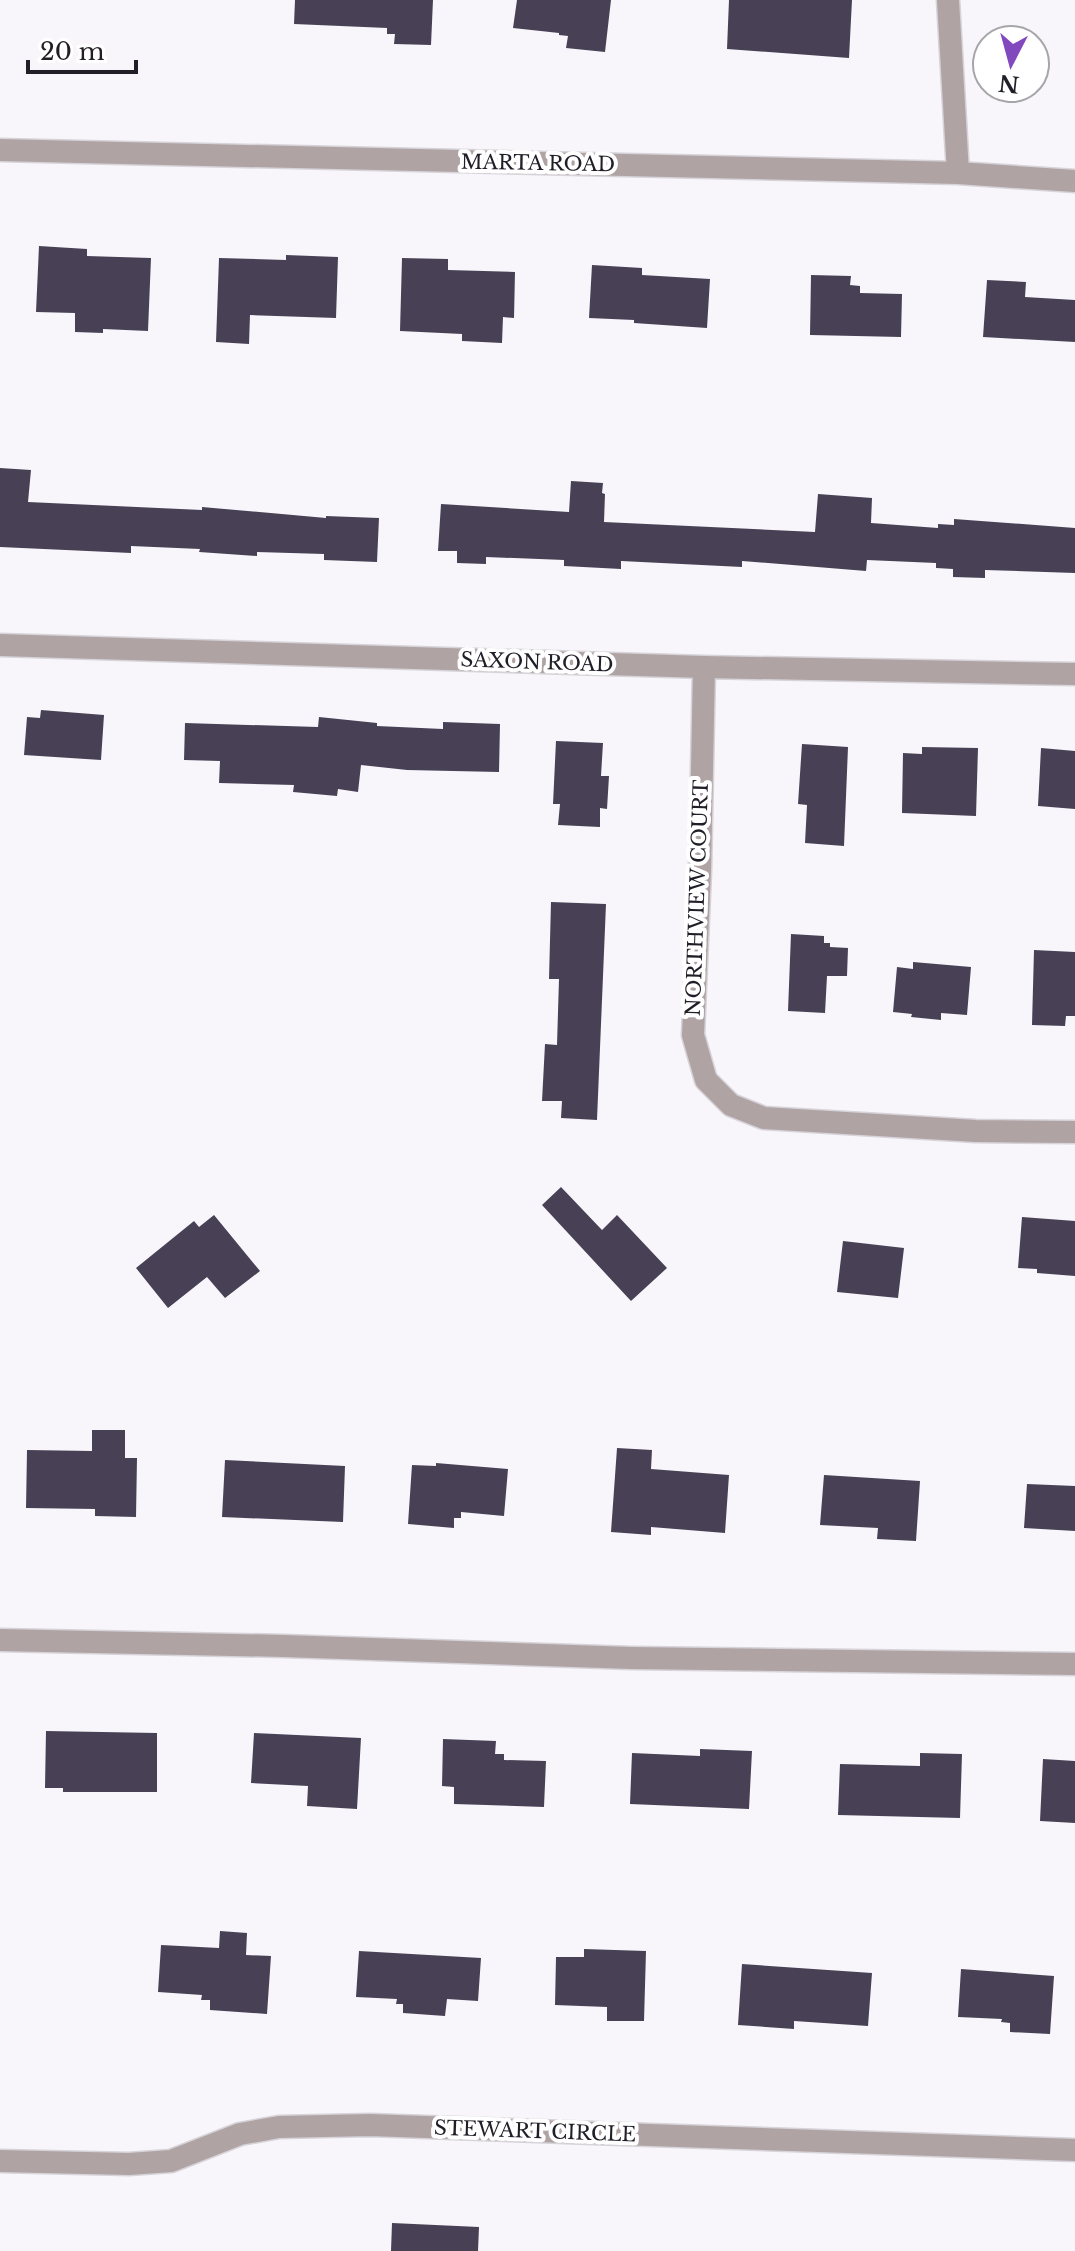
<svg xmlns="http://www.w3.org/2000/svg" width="1075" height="2251" viewBox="0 0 1075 2251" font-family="'Libre Baskerville',serif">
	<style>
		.building { fill: #484155 }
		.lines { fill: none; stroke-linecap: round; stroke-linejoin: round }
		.minor-casing { stroke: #d6d3d9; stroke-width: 25 }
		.minor { stroke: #b0a3a4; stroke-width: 22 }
		.labels { text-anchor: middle; stroke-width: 8; stroke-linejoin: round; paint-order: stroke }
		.street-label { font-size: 20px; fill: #211e27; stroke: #fff }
	</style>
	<rect width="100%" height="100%" fill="#f8f6fb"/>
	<path class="building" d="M 295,0 L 433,0 L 431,45 L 394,44 L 395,34 L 387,34 L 387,28 L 294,24 Z
		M 517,0 L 611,0 L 605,52 L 566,48 L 568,36 L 559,35 L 559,33 L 513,28 Z
		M 729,0 L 852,0 L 849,58 L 727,49 Z
		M 39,246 L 87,249 L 87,256 L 151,258 L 148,331 L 103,329 L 103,333 L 75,332 L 75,313 L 36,312 Z
		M 286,255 L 338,257 L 336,318 L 250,315 L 249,344 L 216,342 L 219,258 L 286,260 Z
		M 402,258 L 448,259 L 448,270 L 515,272 L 514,318 L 503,317 L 502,343 L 462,341 L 462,334 L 400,331 Z
		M 592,265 L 642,268 L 642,275 L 710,279 L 707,328 L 634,323 L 634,320 L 589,318 Z
		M 811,275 L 851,276 L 850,285 L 860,286 L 860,293 L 902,294 L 901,337 L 810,335 Z
		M 987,280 L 1026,282 L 1025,297 L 1075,300 L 1075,342 L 983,337 Z
		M 0,468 L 31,470 L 28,502 L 202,510 L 202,507 L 326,518 L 326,516 L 379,518 L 377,562 L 324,560 L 324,554 L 257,552 L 257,556 L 199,552 L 200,549 L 131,546 L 131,553 L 0,547 Z
		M 571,481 L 603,483 L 602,493 L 605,494 L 604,522 L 815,532 L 818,494 L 872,498 L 871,523 L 938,528 L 938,524 L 954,525 L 954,519 L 1075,528 L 1075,573 L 985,570 L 985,578 L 953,577 L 953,569 L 936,568 L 936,563 L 867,560 L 866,571 L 742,561 L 742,567 L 621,561 L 621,569 L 564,566 L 564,560 L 486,557 L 486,564 L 457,563 L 457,551 L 438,551 L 441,504 L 569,512 Z
		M 41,710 L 104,715 L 101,760 L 24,755 L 27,717 L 40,718 Z
		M 319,717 L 377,723 L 377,726 L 443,729 L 443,722 L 500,724 L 499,772 L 407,770 L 361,765 L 358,792 L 338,789 L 337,796 L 293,792 L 294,785 L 219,783 L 220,761 L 184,760 L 185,723 L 318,727 Z
		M 556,741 L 603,743 L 601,776 L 609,776 L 607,809 L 600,808 L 600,827 L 558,825 L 560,804 L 553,804 Z
		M 802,744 L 848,747 L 844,846 L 805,843 L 807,805 L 798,804 Z
		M 922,747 L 978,748 L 976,816 L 902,813 L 903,753 L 922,754 Z
		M 1041,748 L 1075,751 L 1075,809 L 1038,806 Z
		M 551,902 L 606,904 L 597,1120 L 561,1118 L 562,1101 L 542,1101 L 545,1044 L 557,1045 L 559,979 L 549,979 Z
		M 791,934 L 824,936 L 824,943 L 830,943 L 830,947 L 848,948 L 847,976 L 827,976 L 825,1013 L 788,1011 Z
		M 1034,950 L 1075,952 L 1075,1016 L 1066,1016 L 1065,1026 L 1032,1025 Z
		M 913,962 L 971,967 L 967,1015 L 941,1013 L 941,1020 L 911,1017 L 912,1014 L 893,1012 L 897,967 L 913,969 Z
		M 561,1187 L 602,1230 L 617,1215 L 667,1268 L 631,1301 L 542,1205 Z
		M 214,1215 L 260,1271 L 225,1298 L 207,1277 L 168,1308 L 136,1268 L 194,1221 L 199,1227 Z
		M 1022,1217 L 1075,1221 L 1075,1276 L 1037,1273 L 1037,1269 L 1018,1268 Z
		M 843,1241 L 904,1248 L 898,1298 L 837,1292 Z
		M 92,1430 L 125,1430 L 125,1458 L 137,1458 L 136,1517 L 95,1516 L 95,1509 L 26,1508 L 27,1450 L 92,1451 Z
		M 617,1448 L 652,1450 L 651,1469 L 729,1475 L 725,1533 L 651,1527 L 651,1535 L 611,1532 Z
		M 225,1460 L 345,1466 L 343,1522 L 222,1517 Z
		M 436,1463 L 508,1469 L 504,1516 L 461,1512 L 461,1518 L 454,1518 L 454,1528 L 408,1524 L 412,1465 L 436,1466 Z
		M 824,1475 L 920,1481 L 916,1541 L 877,1539 L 878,1528 L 820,1525 Z
		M 1027,1484 L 1075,1486 L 1075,1531 L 1024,1528 Z
		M 46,1731 L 157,1733 L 157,1792 L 63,1792 L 63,1788 L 45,1788 Z
		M 254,1733 L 361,1738 L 357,1809 L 307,1806 L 308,1786 L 251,1783 Z
		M 443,1739 L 496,1741 L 495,1754 L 504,1754 L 504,1760 L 546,1761 L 544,1807 L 454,1804 L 454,1787 L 442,1786 Z
		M 700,1749 L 752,1751 L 749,1809 L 630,1804 L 632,1753 L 700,1756 Z
		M 920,1753 L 962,1754 L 960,1818 L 838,1815 L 840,1764 L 920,1766 Z
		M 1043,1759 L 1075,1761 L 1075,1823 L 1040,1821 Z
		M 220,1931 L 247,1933 L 246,1955 L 271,1956 L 267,2014 L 210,2010 L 210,2000 L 201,2000 L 202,1995 L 158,1992 L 161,1945 L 219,1948 Z
		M 584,1949 L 646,1951 L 644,2021 L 607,2021 L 607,2007 L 555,2005 L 556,1957 L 584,1957 Z
		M 359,1951 L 481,1958 L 478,2001 L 447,1999 L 445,2016 L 403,2013 L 403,2004 L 396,2004 L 397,1999 L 356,1997 Z
		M 742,1964 L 872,1973 L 868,2026 L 794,2021 L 794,2029 L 738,2025 Z
		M 961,1969 L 1054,1976 L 1050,2034 L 1010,2032 L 1010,2023 L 1001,2022 L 1002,2019 L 958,2017 Z
		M 392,2223 L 479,2227 L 478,2251 L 391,2251 Z"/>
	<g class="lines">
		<g class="minor-casing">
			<path id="minor" d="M 948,0 L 958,173
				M 0,150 L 958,173 L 1075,181
				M 0,645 L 704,667 L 1075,674
				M 704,667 L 700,871 L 693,1035 L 706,1080 L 731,1105 L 764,1118 L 976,1131 L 1075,1132
				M 0,1640 L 284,1646 L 632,1658 L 1075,1664
				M 0,2161 L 129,2164 L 171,2161 L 240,2134 L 279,2127 L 370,2125 L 1075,2150"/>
		</g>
		<use href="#minor" class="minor"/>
	</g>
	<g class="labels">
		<g class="street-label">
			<text transform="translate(538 163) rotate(1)" y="7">MARTA ROAD</text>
			<text transform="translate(537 662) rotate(2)" y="7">SAXON ROAD</text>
			<text transform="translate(697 898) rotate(-88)" y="7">NORTHVIEW COURT</text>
			<text transform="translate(535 2131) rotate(2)" y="7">STEWART CIRCLE</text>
		</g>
	</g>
	<g transform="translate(1011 64) rotate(186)"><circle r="38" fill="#ffffff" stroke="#a6a5a9" stroke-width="2"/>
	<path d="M0-6L14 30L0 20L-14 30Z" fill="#8248be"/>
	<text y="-12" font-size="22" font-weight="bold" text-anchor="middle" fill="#211e27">N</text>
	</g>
	<path d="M28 60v12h108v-12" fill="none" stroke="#211e27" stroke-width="4"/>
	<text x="40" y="60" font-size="24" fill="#211e27" stroke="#ffffff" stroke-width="6" paint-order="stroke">20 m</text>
</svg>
